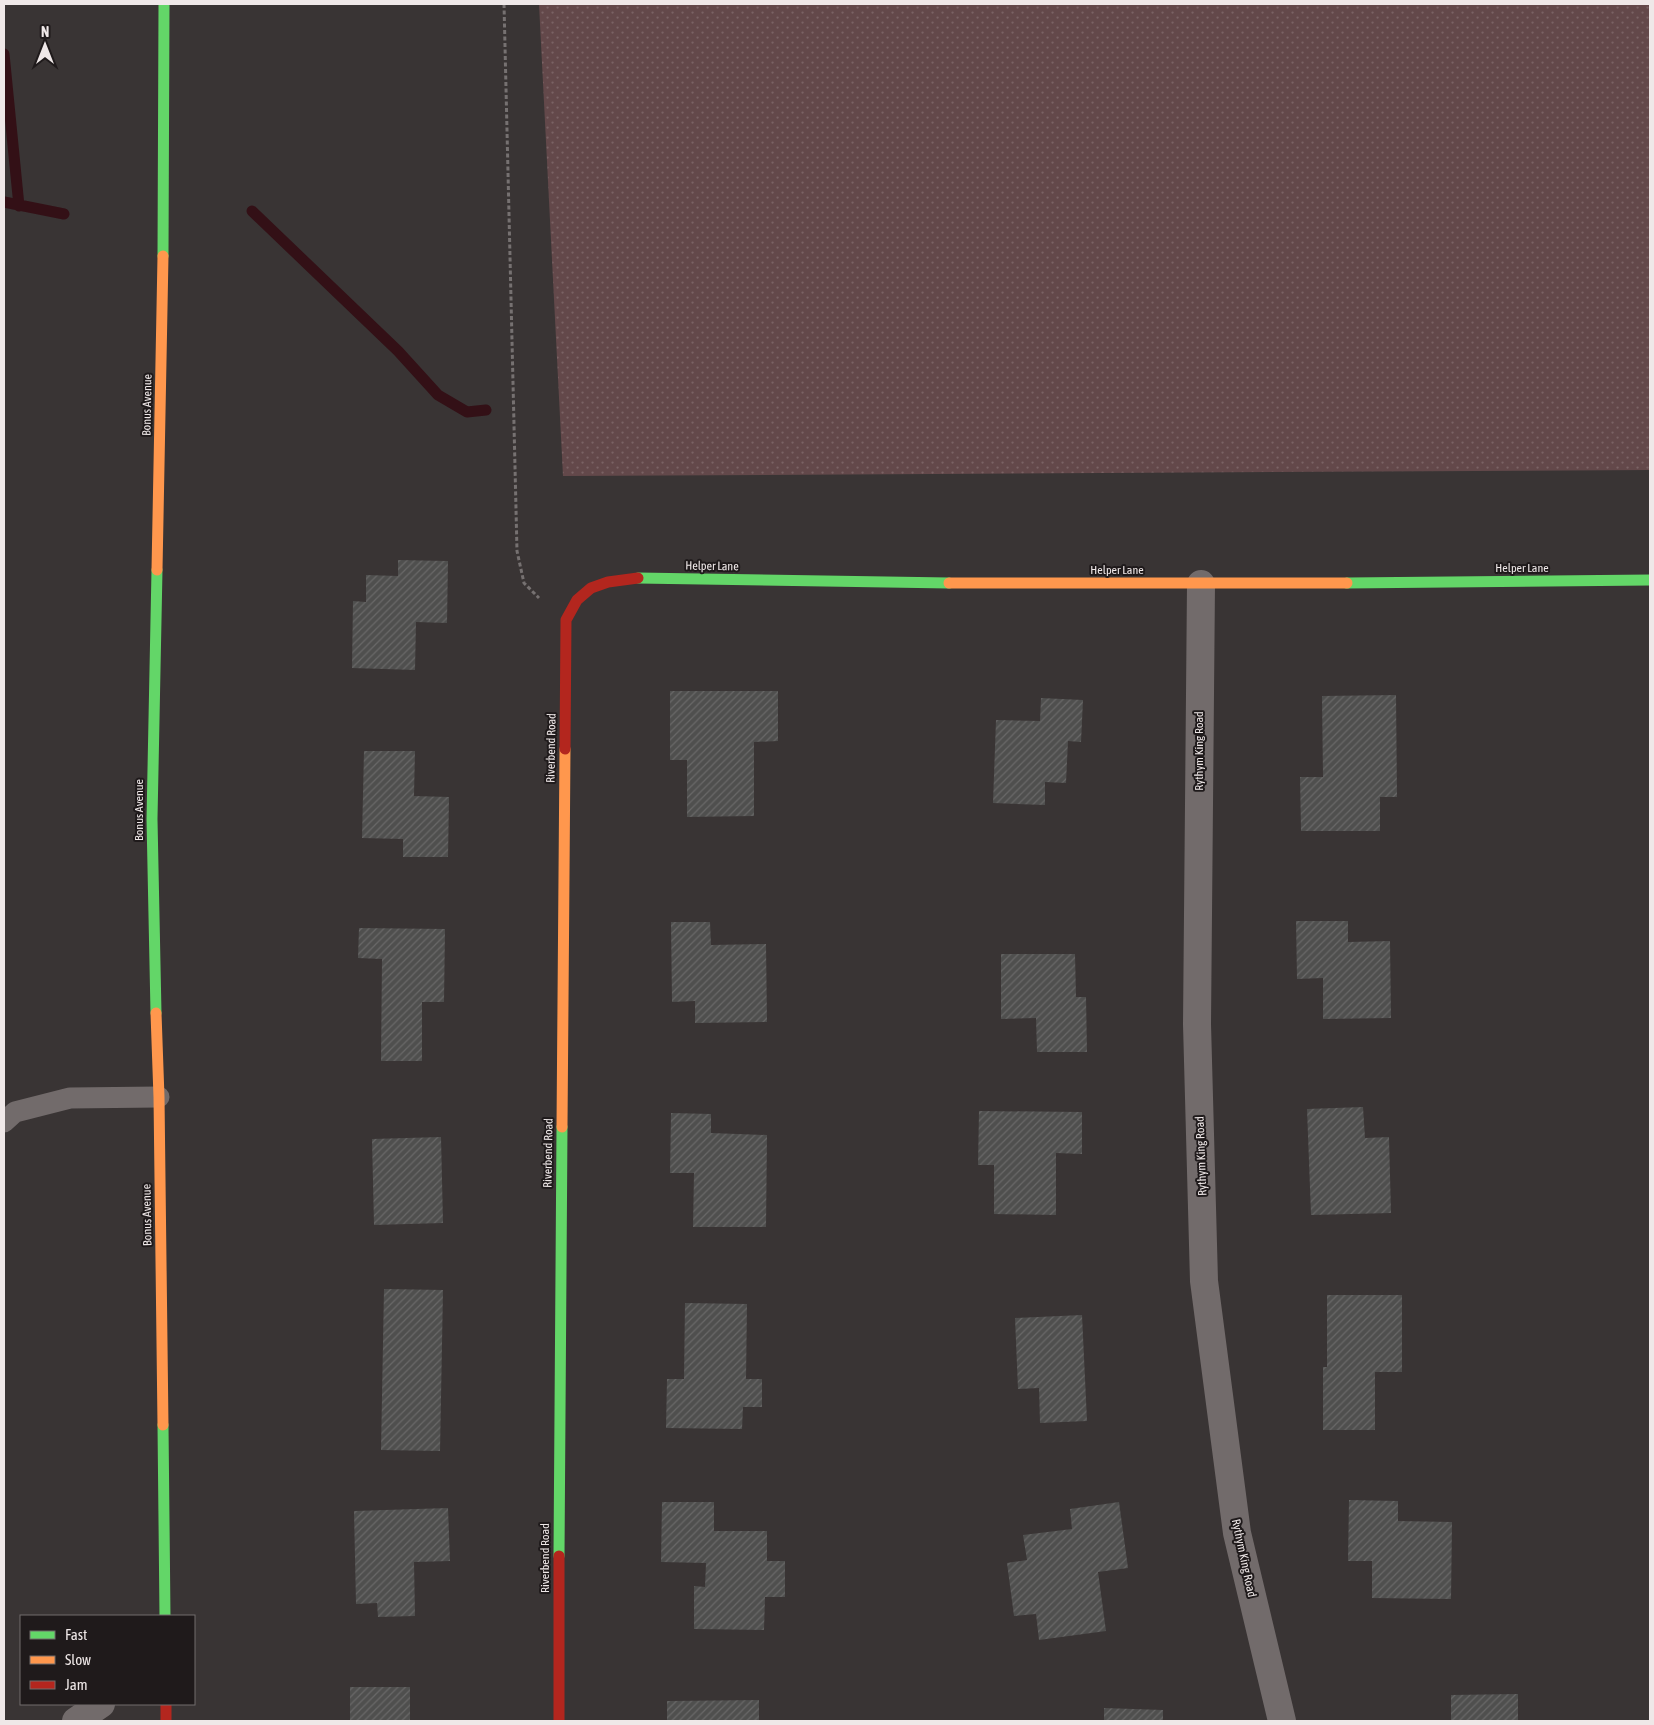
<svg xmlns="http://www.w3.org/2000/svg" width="1654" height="1725" viewBox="0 0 1654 1725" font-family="'Asap Condensed',sans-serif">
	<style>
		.grass { fill: url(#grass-dots) }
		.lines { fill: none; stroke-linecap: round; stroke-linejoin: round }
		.stream { stroke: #331016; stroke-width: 11 }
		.building { fill: url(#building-hatch) }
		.path { stroke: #767171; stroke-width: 3; stroke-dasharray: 4 2.5; stroke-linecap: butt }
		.lane { stroke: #726b6b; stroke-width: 21 }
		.street { stroke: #726b6b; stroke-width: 28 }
		.fast { stroke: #63d668; stroke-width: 11 }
		.slow { stroke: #ff974d; stroke-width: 11 }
		.jam { stroke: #b3261e; stroke-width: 11 }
		.labels { text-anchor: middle; stroke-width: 4; stroke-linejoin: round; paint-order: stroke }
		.street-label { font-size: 12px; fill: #efe8e8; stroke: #1f1a1b }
	</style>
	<defs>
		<pattern id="grass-dots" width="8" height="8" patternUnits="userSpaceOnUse" patternTransform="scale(1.25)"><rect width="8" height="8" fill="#63484a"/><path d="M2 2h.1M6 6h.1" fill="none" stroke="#7a6264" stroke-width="1.8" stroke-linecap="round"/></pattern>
		<pattern id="building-hatch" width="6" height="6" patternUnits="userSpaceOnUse" patternTransform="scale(1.25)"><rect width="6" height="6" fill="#4f4f4e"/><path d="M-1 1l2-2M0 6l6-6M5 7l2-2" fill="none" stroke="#696868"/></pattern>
	</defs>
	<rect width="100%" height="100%" fill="#393434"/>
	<path class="grass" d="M 539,4 L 1650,4 L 1650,470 L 563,476 Z"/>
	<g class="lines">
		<path class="stream" d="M 4,54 L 19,206
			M 4,202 L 64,214
			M 252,211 L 398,351 L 438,395 L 467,412 L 486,410"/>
	</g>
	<path class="building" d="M 398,560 L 448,561 L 447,623 L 416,622 L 415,670 L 352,668 L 353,601 L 366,602 L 366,575 L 398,576 Z
		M 670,691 L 778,691 L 778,741 L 754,742 L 754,816 L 687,817 L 687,760 L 670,760 Z
		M 1396,695 L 1397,797 L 1380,797 L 1380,831 L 1301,831 L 1300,777 L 1323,777 L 1322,696 Z
		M 1041,698 L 1083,700 L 1081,742 L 1068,741 L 1066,783 L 1045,782 L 1045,805 L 993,803 L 996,720 L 1040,721 Z
		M 364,751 L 415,751 L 414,796 L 449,797 L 448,857 L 403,857 L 403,839 L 362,838 Z
		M 1296,921 L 1348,921 L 1348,942 L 1390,941 L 1391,1018 L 1323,1019 L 1323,978 L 1297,979 Z
		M 671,922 L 710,922 L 711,945 L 766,944 L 767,1022 L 695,1023 L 695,1001 L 672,1002 Z
		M 359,928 L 445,929 L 444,1002 L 422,1002 L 422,1061 L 381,1061 L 382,959 L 358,958 Z
		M 1001,954 L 1075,954 L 1076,997 L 1086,997 L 1087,1052 L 1037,1052 L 1036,1018 L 1001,1019 Z
		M 1363,1107 L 1365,1138 L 1389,1137 L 1391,1213 L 1311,1215 L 1307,1109 Z
		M 979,1111 L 1082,1112 L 1082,1154 L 1056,1153 L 1056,1215 L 994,1214 L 994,1165 L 978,1165 Z
		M 671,1113 L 711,1114 L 711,1133 L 767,1135 L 766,1227 L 693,1227 L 694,1173 L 670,1173 Z
		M 441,1137 L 443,1223 L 374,1225 L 372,1139 Z
		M 384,1289 L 443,1290 L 440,1451 L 381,1450 Z
		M 1327,1295 L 1402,1295 L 1402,1372 L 1375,1372 L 1375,1430 L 1323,1430 L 1323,1367 L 1327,1367 Z
		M 685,1303 L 747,1304 L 746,1379 L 762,1379 L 762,1407 L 743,1407 L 742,1429 L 666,1428 L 667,1379 L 684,1379 Z
		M 1082,1315 L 1087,1421 L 1040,1423 L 1039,1388 L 1018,1389 L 1015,1318 Z
		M 1349,1500 L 1398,1501 L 1398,1521 L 1452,1522 L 1451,1599 L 1372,1598 L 1372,1561 L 1348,1561 Z
		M 662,1502 L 714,1502 L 714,1531 L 767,1531 L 767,1561 L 785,1561 L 785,1597 L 765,1597 L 764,1630 L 694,1629 L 694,1586 L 705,1587 L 706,1563 L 661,1562 Z
		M 1119,1502 L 1128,1568 L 1098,1572 L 1106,1631 L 1039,1640 L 1036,1614 L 1014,1616 L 1007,1563 L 1027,1560 L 1023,1535 L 1072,1529 L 1070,1509 Z
		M 448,1508 L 450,1561 L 414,1562 L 415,1616 L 378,1617 L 377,1603 L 356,1604 L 354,1511 Z
		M 350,1687 L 410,1687 L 410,1721 L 350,1721 Z
		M 1518,1694 L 1518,1721 L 1451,1721 L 1451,1695 Z
		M 759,1700 L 759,1721 L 667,1721 L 667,1701 Z
		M 1104,1708 L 1163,1710 L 1163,1721 L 1104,1721 Z"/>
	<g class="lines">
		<path class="path" d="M 504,4 L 517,551 L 524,583 L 539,598"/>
		<path class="lane" d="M 4,1122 L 15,1112 L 70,1098 L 159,1097"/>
		<path class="street" d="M 1201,584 L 1197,1024 L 1204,1281 L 1237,1533 L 1282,1721
			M 76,1721 L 101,1704"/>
		<path class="fast" d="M 163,256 L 164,4
			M 638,578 L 949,583
			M 1347,583 L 1650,580
			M 156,1013 L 152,819 L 157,570
			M 163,1425 L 165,1616
			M 559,1556 L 562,1127"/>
		<path class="slow" d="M 157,570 L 163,256
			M 949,583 L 1347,583
			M 156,1013 L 159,1097 L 163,1425
			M 562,1127 L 565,749"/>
		<path class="jam" d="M 565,749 L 566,620 L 577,600 L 591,588 L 608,582 L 638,578
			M 559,1556 L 559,1721
			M 166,1704 L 166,1721"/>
	</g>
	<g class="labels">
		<g class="street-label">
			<text transform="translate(147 405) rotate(-89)" y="4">Bonus Avenue</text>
			<text transform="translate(712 566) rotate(1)" y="4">Helper Lane</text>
			<text x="1522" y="572">Helper Lane</text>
			<text x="1117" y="574">Helper Lane</text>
			<text transform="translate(551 748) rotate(-89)" y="4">Riverbend Road</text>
			<text transform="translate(1199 751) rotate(-90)" y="4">Rythym King Road</text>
			<text transform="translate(139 810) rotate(-90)" y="4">Bonus Avenue</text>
			<text transform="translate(548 1153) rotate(-89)" y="4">Riverbend Road</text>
			<text transform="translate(1201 1156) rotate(-92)" y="4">Rythym King Road</text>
			<text transform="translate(147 1215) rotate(-91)" y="4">Bonus Avenue</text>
			<text transform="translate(545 1558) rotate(-90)" y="4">Riverbend Road</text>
			<text transform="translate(1244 1558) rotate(78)" y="4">Rythym King Road</text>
		</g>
	</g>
	<rect width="1654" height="1725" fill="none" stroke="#efe8e8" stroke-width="10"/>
	<rect x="20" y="1615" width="175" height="90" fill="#1f1a1b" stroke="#726c6d"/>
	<rect x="30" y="1631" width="25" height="8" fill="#63d668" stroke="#726c6d"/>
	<text x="65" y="1640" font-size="15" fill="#efe8e8">Fast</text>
	<rect x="30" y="1656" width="25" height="8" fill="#ff974d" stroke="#726c6d"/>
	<text x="65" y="1665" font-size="15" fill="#efe8e8">Slow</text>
	<rect x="30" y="1681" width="25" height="8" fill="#b3261e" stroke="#726c6d"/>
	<text x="65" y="1690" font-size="15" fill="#efe8e8">Jam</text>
	<g transform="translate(45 45)" stroke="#1f1a1b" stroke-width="4" paint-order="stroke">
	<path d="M0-4L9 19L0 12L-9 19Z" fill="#efe8e8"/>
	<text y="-8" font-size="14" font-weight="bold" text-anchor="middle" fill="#efe8e8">N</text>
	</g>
</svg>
